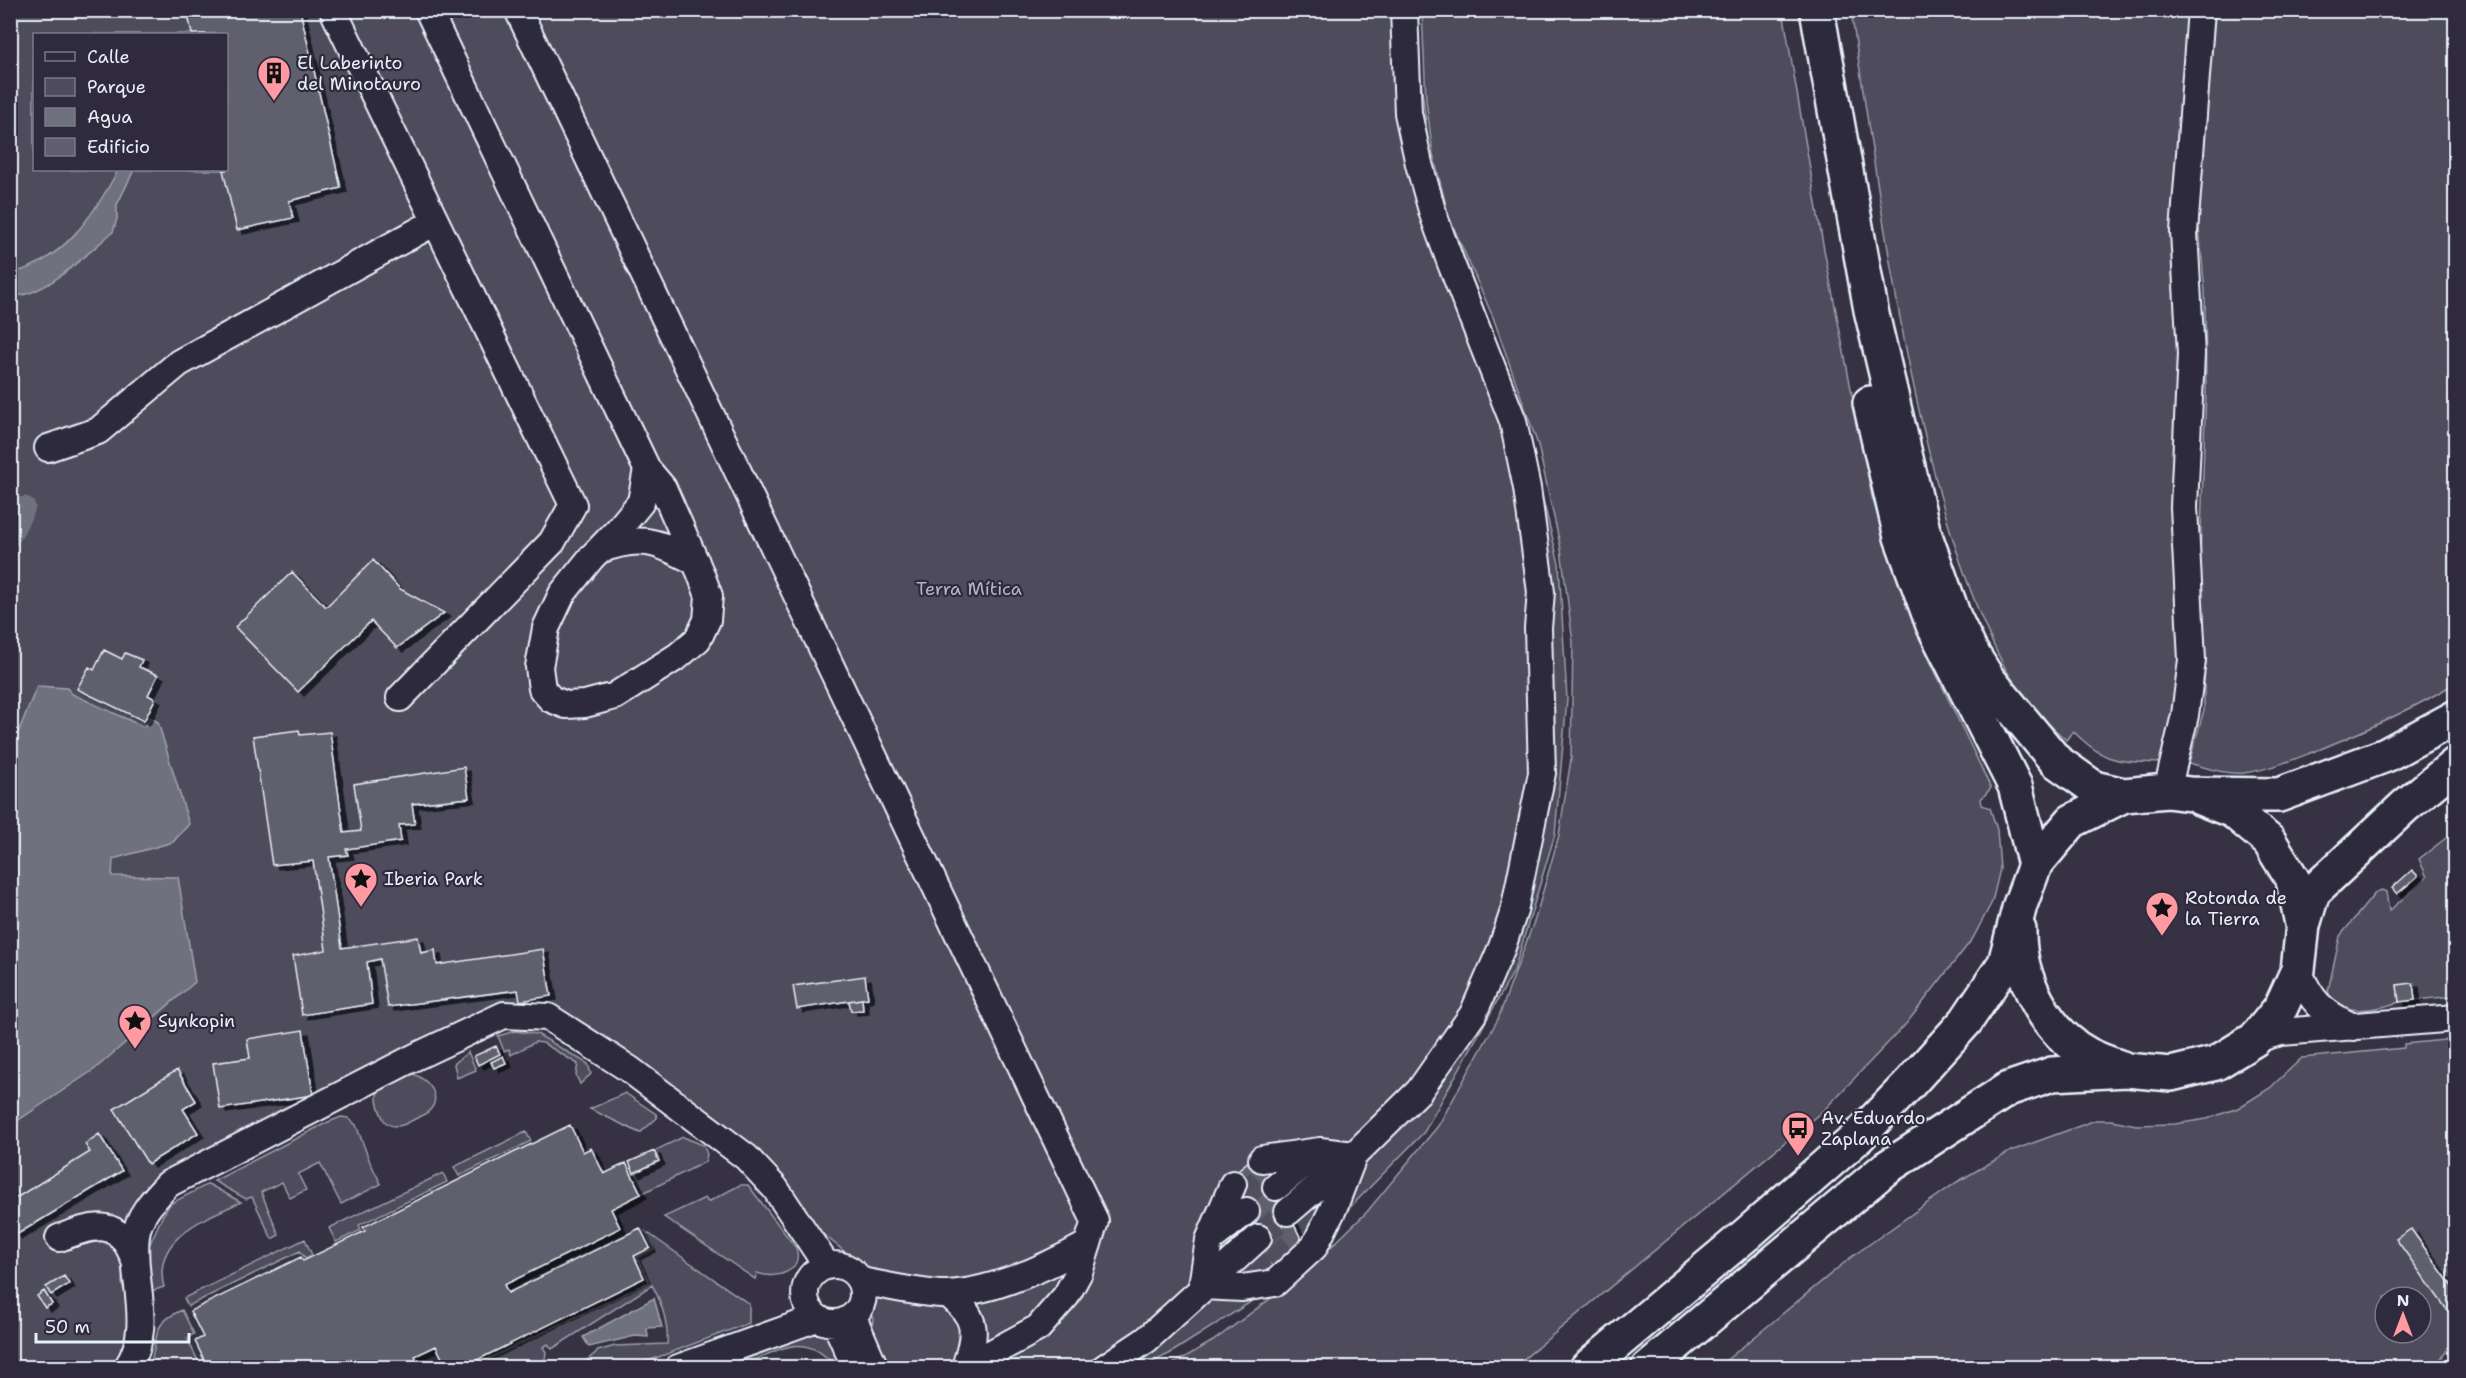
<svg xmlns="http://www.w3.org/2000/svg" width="2466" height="1378" viewBox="0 0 2466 1378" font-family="'Shantell Sans',sans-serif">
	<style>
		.green { fill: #4d4b5c; stroke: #9a9eaa; stroke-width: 1.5; fill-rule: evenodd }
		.water { fill: #70717f; stroke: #a0a4af; stroke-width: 1.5 }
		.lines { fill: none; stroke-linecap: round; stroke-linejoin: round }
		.canal { stroke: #70717f; stroke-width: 21 }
		.building { fill: #605e6e; stroke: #e8f1f8; stroke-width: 1.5; filter: url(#shadow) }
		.minor-tunnel { stroke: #514f5f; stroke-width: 26; stroke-dasharray: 26 13; stroke-linecap: butt }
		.minor-casing { stroke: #e8f1f8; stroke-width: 30 }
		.major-casing { stroke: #e8f1f8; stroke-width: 38 }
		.minor { stroke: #2f2a3d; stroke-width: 26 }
		.major { stroke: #2f2a3d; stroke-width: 33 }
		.labels { text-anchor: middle; stroke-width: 4.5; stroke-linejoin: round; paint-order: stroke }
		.poi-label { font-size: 18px; fill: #e8f1f8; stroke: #2f2a3d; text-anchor: start }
		.park-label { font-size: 18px; fill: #b2b7c1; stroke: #2f2a3d }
	</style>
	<defs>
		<filter id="shadow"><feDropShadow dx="6" dy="4" stdDeviation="0" flood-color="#0009"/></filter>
	</defs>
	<rect width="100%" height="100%" fill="#363244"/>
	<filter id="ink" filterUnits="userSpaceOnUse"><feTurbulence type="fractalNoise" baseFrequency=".0167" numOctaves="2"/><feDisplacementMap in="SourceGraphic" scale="12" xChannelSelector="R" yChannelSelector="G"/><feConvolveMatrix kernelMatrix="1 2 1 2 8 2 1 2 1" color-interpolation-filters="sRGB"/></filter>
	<g filter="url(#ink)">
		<path class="green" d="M 10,11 L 1417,11 L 1419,63 L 1432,173 L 1517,395 L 1559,564 L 1567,699 L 1555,834 L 1514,971 L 1424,1132 L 1268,1291 L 1169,1354 L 1141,1367 L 888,1367 L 872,1337 L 873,1316 L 845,1252 L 818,1230 L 673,1089 L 558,1008 L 508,1003 L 224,1142 L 124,1231 L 122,1283 L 129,1309 L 124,1345 L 116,1368 L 11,1367 ZM 34,34 L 226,34 L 226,170 L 34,170 Z
			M 1422,11 L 1783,11 L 1822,239 L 1872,497 L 1892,563 L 1930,661 L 1991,788 L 1981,799 L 1982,805 L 1990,808 L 1997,830 L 2000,869 L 1992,902 L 1973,938 L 1906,1024 L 1825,1109 L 1514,1367 L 1166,1368 L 1213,1341 L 1301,1276 L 1366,1213 L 1438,1126 L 1498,1019 L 1536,916 L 1559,835 L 1571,759 L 1573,643 L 1561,549 L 1538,445 L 1493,317 L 1449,217 L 1433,154 L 1426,100 Z
			M 1851,11 L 2192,11 L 2183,648 L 2179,694 L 2161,763 C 2117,761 2106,764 2073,731 L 2066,740 C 2055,729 2041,718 2030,706 C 1994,661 1968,587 1951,533 C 1900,363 1878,185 1851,11 Z
			M 2215,11 L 2455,11 L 2455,683 C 2414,709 2369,729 2323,748 C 2298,758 2271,769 2244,773 C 2226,775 2207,768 2189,763 L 2204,710 L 2204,641 L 2200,559 L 2206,390 L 2205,292 L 2197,206 Z
			M 2455,831 L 2455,996 L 2415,1000 L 2413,984 L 2397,985 L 2399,1002 C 2379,1009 2336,1019 2328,991 L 2340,936 L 2376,892 L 2382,890 L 2386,892 L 2389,911 L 2427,877 L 2419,859 Z
			M 515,1031 L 537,1034 L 588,1064 L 591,1074 L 580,1084 L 576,1075 L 578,1064 L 543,1043 L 535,1042 L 511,1055 L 509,1049 L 504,1051 L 498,1036 Z
			M 2455,1039 L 2455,1339 L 2435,1367 L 1717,1368 L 1850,1258 L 1957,1182 L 2011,1151 L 2096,1120 L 2112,1120 L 2136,1125 L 2175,1124 L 2207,1119 L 2238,1108 L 2270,1088 L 2302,1058 L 2404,1048 L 2404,1044 ZM 2385,1297 L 2421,1297 L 2421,1333 L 2385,1333 Z
			M 468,1052 L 476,1070 L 457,1078 L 454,1064 Z
			M 406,1073 C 424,1073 445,1096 429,1111 C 425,1115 418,1117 413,1120 C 407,1123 402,1127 395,1126 C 389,1126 384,1122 382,1116 C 369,1086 382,1087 406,1073 Z
			M 625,1093 L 656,1114 L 657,1118 L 640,1133 L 590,1109 Z
			M 341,1117 L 348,1118 L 356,1125 L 370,1162 L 381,1184 L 341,1204 L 320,1163 L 298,1174 L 306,1190 L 290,1198 L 282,1182 L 261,1192 L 279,1235 L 272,1239 L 252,1197 L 246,1199 L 214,1181 L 326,1123 Z
			M 526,1132 L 531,1141 L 459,1176 L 454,1167 Z
			M 683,1137 L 703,1145 L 707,1154 L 705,1162 L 641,1194 L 632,1174 L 659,1162 L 654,1151 Z
			M 443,1173 L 447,1182 L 359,1225 L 361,1230 L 336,1242 L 329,1228 Z
			M 208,1184 L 241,1202 C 205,1218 151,1238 164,1287 L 152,1291 L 148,1269 L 148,1248 L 163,1215 L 170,1204 Z
			M 740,1185 L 748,1185 L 796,1248 C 804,1272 775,1280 757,1273 L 755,1279 L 664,1217 L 705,1198 L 708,1202 Z
			M 645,1231 L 749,1304 L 749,1323 L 632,1367 L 579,1367 L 598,1351 L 615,1346 L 667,1344 C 669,1326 661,1300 652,1285 L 552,1349 L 548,1344 L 543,1347 L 546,1352 L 544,1367 L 471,1367 L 649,1282 L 637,1257 L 654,1249 Z
			M 305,1239 L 312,1255 L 305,1258 L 300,1251 L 188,1306 L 184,1298 Z
			M 182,1310 L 194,1334 L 187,1338 L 201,1367 L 149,1367 C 160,1339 148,1325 182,1310 Z
			M 804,1329 C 834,1337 838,1337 846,1367 L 832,1367 L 833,1364 C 803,1330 779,1351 745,1364 C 735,1368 710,1367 698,1368 Z"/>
		<path class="water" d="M 118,170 L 134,170 L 117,205 L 117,219 L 113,232 C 88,252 45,298 11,296 L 11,273 C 62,263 95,213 118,170 Z
			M 37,686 L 67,688 L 72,694 L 144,727 L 150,717 L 158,722 L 189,824 L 173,842 L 113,859 L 112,876 L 178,877 L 195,982 L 95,1069 L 11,1125 L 11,750 Z
			M 654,1298 L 662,1327 L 647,1328 L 648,1337 L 635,1336 L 589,1347 L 583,1337 Z"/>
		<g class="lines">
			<path class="canal" d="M 10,510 L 25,507 L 10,537"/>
		</g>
		<path class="building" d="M 187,10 L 300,10 L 341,188 L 289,201 L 293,218 L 237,230 L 223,170 L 226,170 L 226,34 L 192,34 Z
			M 373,560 L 400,589 L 444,613 L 397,648 L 371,621 L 298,692 L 235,627 L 292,572 L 326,607 Z
			M 104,650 L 122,659 L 125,653 L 142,660 L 139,667 L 158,675 L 148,695 L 155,699 L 144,721 L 77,689 L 89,667 L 94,670 Z
			M 299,730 L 300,735 L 330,732 L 344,833 L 361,831 L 354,784 L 464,767 L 469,798 L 412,804 L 415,824 L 399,825 L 401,841 L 346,849 L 348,855 L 329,857 L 342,948 L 418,937 L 421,953 L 435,950 L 437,965 L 543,949 L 551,996 L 520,1001 L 518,990 L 388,1007 L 380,959 L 367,962 L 372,1004 L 302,1015 L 293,956 L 326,950 L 313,861 L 272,865 L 253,736 Z
			M 2412,870 L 2418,876 L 2397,894 L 2392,888 Z
			M 865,976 L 868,998 L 797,1009 L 793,986 Z
			M 2413,983 L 2415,1000 L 2399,1002 L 2397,985 Z
			M 862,999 L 863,1010 L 851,1011 L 849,1001 Z
			M 303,1030 L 313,1095 L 220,1109 L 213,1063 L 250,1058 L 247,1039 Z
			M 496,1046 L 500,1054 L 478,1065 L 474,1056 Z
			M 503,1056 L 506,1063 L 494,1068 L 491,1062 Z
			M 177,1070 L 196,1101 L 183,1109 L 198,1133 L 148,1164 L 114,1109 Z
			M 570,1125 L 583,1152 L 591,1148 L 604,1174 L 626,1163 L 641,1194 L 611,1209 L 620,1228 L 504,1285 L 508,1293 L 640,1228 L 650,1248 L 634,1256 L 644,1278 L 461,1368 L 447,1368 L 436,1346 L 415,1356 L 420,1368 L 208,1368 L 195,1341 L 203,1337 L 190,1311 L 301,1257 L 303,1261 L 365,1231 L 363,1227 Z
			M 99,1134 L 122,1171 L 16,1235 L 10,1227 L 10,1190 L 16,1198 L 90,1152 L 85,1144 Z
			M 654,1151 L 659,1161 L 634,1173 L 629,1162 Z
			M 1259,1153 L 1306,1249 L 1277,1276 L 1229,1177 Z
			M 2411,1229 L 2456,1292 L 2456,1310 L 2450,1314 L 2396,1239 Z
			M 64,1276 L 69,1284 L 51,1295 L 46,1287 Z
			M 44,1291 L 52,1304 L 45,1308 L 37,1296 Z"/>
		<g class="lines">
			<path class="minor-tunnel" d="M 1239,1198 L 1269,1173
				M 1258,1238 L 1288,1212
				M 1270,1263 L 1300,1238"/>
			<g class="minor-casing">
				<path id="minor" d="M 333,10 L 573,505 L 552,542 L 400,698
					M 428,10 L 647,469 L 663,488 L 700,572 L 709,596 L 707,620 L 698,639 L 678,656 L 615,696 L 585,704 L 566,705 L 551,699 L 542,689 L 539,667 L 546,628 L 562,594 L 591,558 L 618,530 L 641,502 L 647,469
					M 518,10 L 1095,1221 L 1079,1272 L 1066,1296 L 1038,1328 L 964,1368
					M 48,448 L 98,431 L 179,363 L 435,222
					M 600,550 C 641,534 659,542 696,562
					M 2167,791 L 2185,715 L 2192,660 L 2184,507 L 2191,354 L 2184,232 L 2201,10
					M 2298,970 C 2311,1002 2322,1012 2353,1027
					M 2255,1039 L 2281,1032 L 2456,1018
					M 1262,1159 L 1320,1151 L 1354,1155
					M 1276,1187 L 1320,1151
					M 1288,1212 L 1354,1155 L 1419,1091 L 1473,1014 L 1502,947 L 1514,911 L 1542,773 L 1538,628 L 1541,592 L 1527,488 L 1513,421 L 1450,261 L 1433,214 L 1419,164 L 1408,113 L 1404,10
					M 59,1238 C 96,1224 119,1217 135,1261
					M 1212,1238 L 1246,1211
					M805 1294a29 29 0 1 1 58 0a29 29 0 1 1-58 0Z
					M 861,1281 C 884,1285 926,1295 948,1294 C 996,1291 1047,1267 1088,1244
					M 1202,1286 L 1242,1288 L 1275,1283 L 1314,1247 L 1333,1209 L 1353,1157
					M 1202,1286 L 1209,1240 L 1233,1184
					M 948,1294 C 978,1318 977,1332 965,1367
					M 853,1317 L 875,1368
					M 836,1324 L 856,1368
					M 127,1368 C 155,1326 130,1279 136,1235 C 138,1215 156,1197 168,1184 L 415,1057 L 504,1015 L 548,1017 L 629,1069 L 746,1157 L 775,1188 L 827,1266
					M 678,1368 L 817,1318
					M 1104,1368 L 1146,1340 L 1258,1238"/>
			</g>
			<g class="major-casing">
				<path id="major" d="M 1817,10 L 1871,310 L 1923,530 L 1954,617 L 1970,650 L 1988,679 L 2056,761 L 2094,788 L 2124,795 L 2167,791 L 2190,794 L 2279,795 L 2386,755 L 2456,717
					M 1870,403 L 1901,537 L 1933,625 L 2015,786 L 2035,865
					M 2200,798 L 2233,811 L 2269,841 L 2293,880 L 2302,924
					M 2019,930 C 2018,977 2045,1031 2087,1054 C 2098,1060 2110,1064 2122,1068
					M 1587,1368 L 1747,1234 L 1858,1137 L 1910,1083 L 1966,1021 L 2005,963 L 2020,905 L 2035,865 L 2072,821 L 2124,795
					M 1648,1368 L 1886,1168 L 2008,1089 L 2052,1074 L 2126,1070 L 2171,1074 L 2216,1063 L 2255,1039 L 2281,1007 L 2298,970 L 2303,925 L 2313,892 L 2405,806 L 2456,764"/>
			</g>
			<use href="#minor" class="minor"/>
			<use href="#major" class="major"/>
		</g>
	</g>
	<defs>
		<g id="building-pin" transform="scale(1.725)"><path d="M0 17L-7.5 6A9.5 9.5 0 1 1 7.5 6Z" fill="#ff9aa2" stroke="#2f2a3d"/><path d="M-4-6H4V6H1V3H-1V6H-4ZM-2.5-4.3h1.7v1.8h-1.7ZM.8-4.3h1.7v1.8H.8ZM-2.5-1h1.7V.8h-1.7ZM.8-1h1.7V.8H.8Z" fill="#111"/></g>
		<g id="sight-pin" transform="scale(1.725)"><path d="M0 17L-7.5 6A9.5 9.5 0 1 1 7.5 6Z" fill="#ff9aa2" stroke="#2f2a3d"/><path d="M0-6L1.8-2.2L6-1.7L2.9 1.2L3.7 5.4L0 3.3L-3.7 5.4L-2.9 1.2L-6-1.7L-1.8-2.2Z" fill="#111"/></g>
		<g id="bus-pin" transform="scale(1.725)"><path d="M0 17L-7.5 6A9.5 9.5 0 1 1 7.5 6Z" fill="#ff9aa2" stroke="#2f2a3d"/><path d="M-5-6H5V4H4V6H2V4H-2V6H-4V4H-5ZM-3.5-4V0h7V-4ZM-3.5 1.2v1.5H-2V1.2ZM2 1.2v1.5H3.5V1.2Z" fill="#111"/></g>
	</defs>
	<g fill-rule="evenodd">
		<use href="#building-pin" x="274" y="73"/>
		<use href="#sight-pin" x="361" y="879"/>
		<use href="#sight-pin" x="2162" y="908"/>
		<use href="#sight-pin" x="135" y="1021"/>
		<use href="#bus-pin" x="1798" y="1128"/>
	</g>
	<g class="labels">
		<g class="poi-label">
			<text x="297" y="69">El Laberinto<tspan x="297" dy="21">del Minotauro</tspan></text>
			<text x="384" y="885">Iberia Park</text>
			<text x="2185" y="904">Rotonda de<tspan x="2185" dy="21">la Tierra</tspan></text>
			<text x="158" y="1027">Synkopin</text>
			<text x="1821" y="1124">Av. Eduardo<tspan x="1821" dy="21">Zaplana</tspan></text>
		</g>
		<g class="park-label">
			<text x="969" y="595">Terra Mítica</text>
		</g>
	</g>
	<rect width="2466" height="1378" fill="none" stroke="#2f2a3d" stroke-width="36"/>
	<rect x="18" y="18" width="2430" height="1342" fill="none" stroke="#e8f1f8" stroke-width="2" filter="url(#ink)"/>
	<rect x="33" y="33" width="195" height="138" fill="#2f2a3d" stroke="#797a88" stroke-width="1.5"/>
	<rect x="45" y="52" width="30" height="9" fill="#2f2a3d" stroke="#797a88" stroke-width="1.5"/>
	<text x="87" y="63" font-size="18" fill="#e8f1f8">Calle</text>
	<rect x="45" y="78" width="30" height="18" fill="#4d4b5c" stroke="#797a88" stroke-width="1.5"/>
	<text x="87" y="93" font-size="18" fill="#e8f1f8">Parque</text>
	<rect x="45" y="108" width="30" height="18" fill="#70717f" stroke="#797a88" stroke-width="1.5"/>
	<text x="87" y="123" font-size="18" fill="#e8f1f8">Agua</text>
	<rect x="45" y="138" width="30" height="18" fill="#605e6e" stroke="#797a88" stroke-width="1.5"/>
	<text x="87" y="153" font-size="18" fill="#e8f1f8">Edificio</text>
	<g transform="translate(2403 1315)"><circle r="28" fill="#2f2a3d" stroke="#797a88" stroke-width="1.5"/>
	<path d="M0-4.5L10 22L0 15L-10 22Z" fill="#ff9aa2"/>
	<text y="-9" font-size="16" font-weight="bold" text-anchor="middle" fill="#e8f1f8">N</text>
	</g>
	<path d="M36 1333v9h153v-9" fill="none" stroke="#e8f1f8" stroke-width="3"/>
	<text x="45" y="1333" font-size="18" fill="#e8f1f8" stroke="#2f2a3d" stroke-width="4.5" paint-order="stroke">50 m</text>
</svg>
